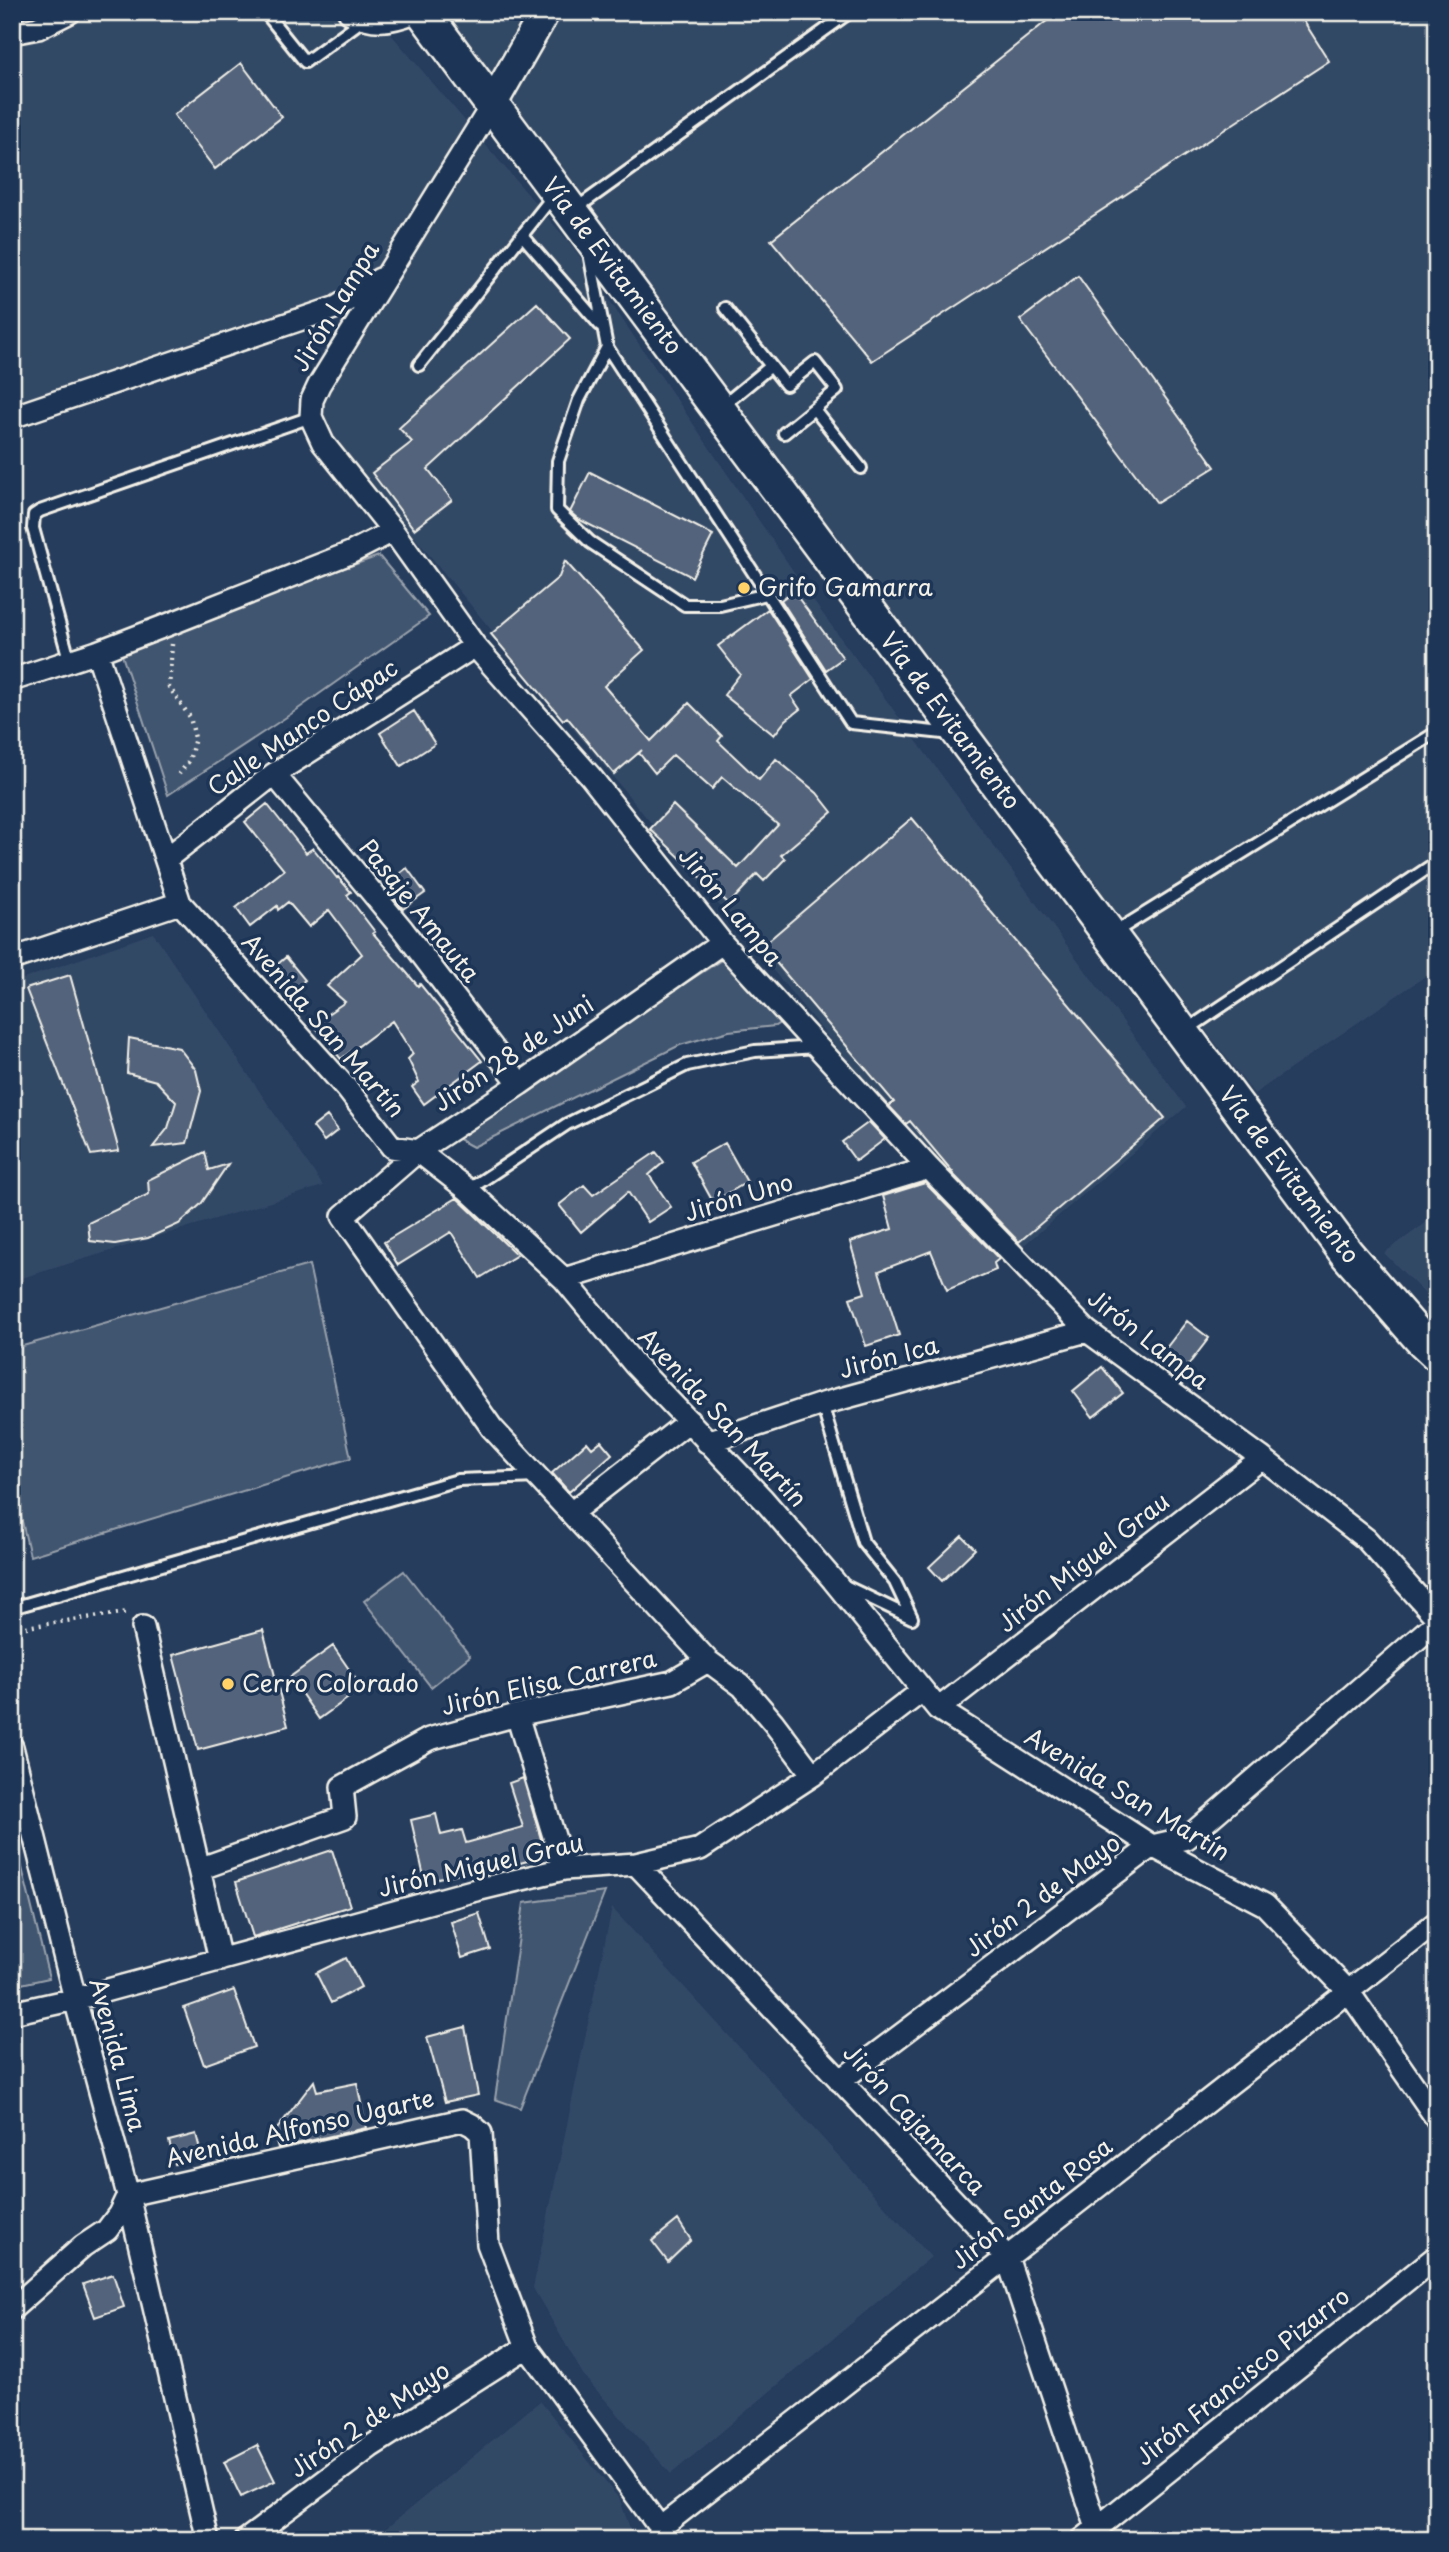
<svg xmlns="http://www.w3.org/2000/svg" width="1449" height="2552" viewBox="0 0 1449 2552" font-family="'Playpen Sans',sans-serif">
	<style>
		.built { fill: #334966 }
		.green { fill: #40546f; stroke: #9aa2ac; stroke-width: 2 }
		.building { fill: #52647b; stroke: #f4f1e8; stroke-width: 2 }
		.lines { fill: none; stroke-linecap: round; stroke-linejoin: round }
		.service-casing { stroke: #f4f1e8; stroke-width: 16 }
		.minor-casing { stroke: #f4f1e8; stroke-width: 26 }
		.secondary-casing { stroke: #f4f1e8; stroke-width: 33 }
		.trunk-casing { stroke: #f4f1e8; stroke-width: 38 }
		.path { stroke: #f4f1e8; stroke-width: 4.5; stroke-dasharray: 2 5; stroke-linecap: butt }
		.service { stroke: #1d3557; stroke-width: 10 }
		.minor { stroke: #1d3557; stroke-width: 21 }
		.secondary { stroke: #1d3557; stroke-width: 28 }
		.trunk { stroke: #1d3557; stroke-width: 33 }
		.poi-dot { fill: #ffd166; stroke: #1d3557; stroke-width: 2.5 }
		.labels { text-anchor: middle; stroke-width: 7; stroke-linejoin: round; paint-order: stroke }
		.street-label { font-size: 24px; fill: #f4f1e8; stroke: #1d3557 }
		.poi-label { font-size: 24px; fill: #f4f1e8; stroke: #1d3557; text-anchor: start }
	</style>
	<rect width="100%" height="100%" fill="#263d5d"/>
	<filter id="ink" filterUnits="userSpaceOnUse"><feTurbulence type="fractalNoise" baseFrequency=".0143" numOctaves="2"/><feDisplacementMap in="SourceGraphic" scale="14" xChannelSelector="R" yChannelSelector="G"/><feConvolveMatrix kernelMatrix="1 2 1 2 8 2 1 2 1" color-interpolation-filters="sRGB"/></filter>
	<g filter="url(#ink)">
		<path class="built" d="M 12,12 L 372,12 L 573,247 L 817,606 L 1186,1107 L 1010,1257 L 326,430 L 320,404 L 371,311 L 362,278 L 286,319 L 12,406 Z
			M 439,12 L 531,12 L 488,81 Z
			M 562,12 L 1437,12 L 1437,968 L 1254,1094 L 505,107 Z
			M 153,933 L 323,1186 L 12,1281 L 12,983 Z
			M 1437,1215 L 1437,1306 L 1384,1253 Z
			M 612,1908 L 931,2257 L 671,2474 L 584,2376 L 533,2288 Z
			M 540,2401 L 620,2500 L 634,2540 L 372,2540 Z"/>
		<path class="green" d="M 379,556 L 429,616 L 291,714 L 168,795 L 121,652 L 177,634 L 241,604 Z
			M 723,959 L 784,1020 L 775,1026 L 729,1031 L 680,1045 L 473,1147 L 449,1134 Z
			M 309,1265 L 351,1458 L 30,1556 L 12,1478 L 12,1349 Z
			M 404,1571 L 470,1656 L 431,1687 L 364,1601 Z
			M 12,1827 L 49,1978 L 12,1986 Z
			M 605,1892 L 520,2108 L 495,2099 L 524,1903 Z"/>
		<path class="building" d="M 1058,12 L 1298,12 L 1329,61 L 872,361 L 771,240 Z
			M 241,63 L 282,117 L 215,169 L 174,115 Z
			M 1078,276 L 1215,467 L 1157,503 L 1020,320 Z
			M 537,303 L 570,339 L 428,469 L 452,500 L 414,529 L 372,473 L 412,442 L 399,428 Z
			M 590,472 L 713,535 L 692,577 L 578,519 L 570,512 Z
			M 565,561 L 644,650 L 604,686 L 651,741 L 689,703 L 722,736 L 718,741 L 759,780 L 776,759 L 817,793 L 832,812 L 781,855 L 785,859 L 764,881 L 757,874 L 729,904 L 650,829 L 673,805 L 738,868 L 778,825 L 722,777 L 712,789 L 673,755 L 655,773 L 639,753 L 642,750 L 614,774 L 567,717 L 563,720 L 491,634 L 559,577 Z
			M 793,591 L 843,658 L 826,670 L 781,600 Z
			M 768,609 L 813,679 L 791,696 L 800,709 L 786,720 L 774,735 L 724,695 L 740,674 L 718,646 Z
			M 414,711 L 435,744 L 401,766 L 380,733 Z
			M 267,804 L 306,853 L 313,848 L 337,878 L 338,877 L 351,892 L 347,895 L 375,932 L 373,933 L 418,986 L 420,984 L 482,1061 L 424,1104 L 412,1087 L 419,1082 L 408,1059 L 413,1054 L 392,1021 L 341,1059 L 313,1024 L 345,1002 L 327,986 L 362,954 L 329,910 L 309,927 L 288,902 L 278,910 L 277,906 L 250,927 L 236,908 L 284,870 L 245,822 Z
			M 912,818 L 1165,1118 L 1019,1242 L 950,1171 L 952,1171 L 910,1121 L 906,1124 L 889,1106 L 894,1102 L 762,946 Z
			M 407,868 L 425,893 L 403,909 L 384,885 Z
			M 286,957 L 305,980 L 291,991 L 272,969 Z
			M 70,975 L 93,1057 L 119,1151 L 91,1155 L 26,989 Z
			M 129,1038 L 179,1048 L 196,1070 L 201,1091 L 187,1143 L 153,1147 L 168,1128 L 176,1102 L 156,1081 L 127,1073 Z
			M 327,1116 L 338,1130 L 324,1141 L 313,1127 Z
			M 869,1122 L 885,1139 L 856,1161 L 842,1142 Z
			M 725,1143 L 747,1182 L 713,1202 L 691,1162 Z
			M 205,1152 L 209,1170 L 228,1164 L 201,1204 L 179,1224 L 148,1238 L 115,1244 L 90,1241 L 88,1223 L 149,1194 L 148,1180 Z
			M 656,1152 L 664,1162 L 649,1175 L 671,1207 L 648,1222 L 628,1192 L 581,1232 L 559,1205 L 584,1185 L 593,1195 Z
			M 925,1183 L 999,1259 L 994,1263 L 996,1270 L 947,1290 L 931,1251 L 879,1271 L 899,1335 L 866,1346 L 850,1298 L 865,1293 L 850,1242 L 892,1229 L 883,1196 Z
			M 457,1198 L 517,1255 L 480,1278 L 451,1232 L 398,1265 L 384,1242 Z
			M 1187,1321 L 1209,1338 L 1185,1369 L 1163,1352 Z
			M 1102,1367 L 1123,1393 L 1093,1417 L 1073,1391 Z
			M 601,1441 L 612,1454 L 569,1492 L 552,1473 L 587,1442 L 592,1448 Z
			M 962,1536 L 975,1549 L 942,1581 L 929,1567 Z
			M 263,1630 L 288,1726 L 198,1750 L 173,1655 Z
			M 333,1646 L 362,1688 L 319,1719 L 290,1677 Z
			M 523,1778 L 546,1856 L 479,1874 L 478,1869 L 425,1881 L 411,1820 L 436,1814 L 441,1835 L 462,1830 L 466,1843 L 523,1827 L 509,1783 Z
			M 332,1850 L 350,1906 L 253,1937 L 236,1882 Z
			M 479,1913 L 490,1949 L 462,1958 L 451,1922 Z
			M 346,1958 L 361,1987 L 331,2003 L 316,1973 Z
			M 234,1990 L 254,2047 L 204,2065 L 184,2008 Z
			M 465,2027 L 478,2095 L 445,2102 L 427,2037 Z
			M 314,2081 L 317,2091 L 357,2083 L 366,2128 L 278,2148 L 274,2133 Z
			M 196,2134 L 202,2157 L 175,2164 L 169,2141 Z
			M 678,2220 L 691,2240 L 668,2262 L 652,2241 Z
			M 113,2274 L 124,2307 L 95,2317 L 83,2284 Z
			M 257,2445 L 275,2481 L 241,2497 L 224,2462 Z"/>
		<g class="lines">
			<g class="service-casing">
				<path id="service" d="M 265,12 L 305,62 L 364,19
					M 574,210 L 850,12
					M 522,235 L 600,325
					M 589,253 L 607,347 L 851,723 L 952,734
					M 725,308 L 786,385 L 815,362 L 837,390 L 784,433
					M 607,347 L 579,400 L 558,461 L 557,510 L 590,542 L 685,605 L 720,605 L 767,594
					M 419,365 L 553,196
					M 721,407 L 771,366
					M 814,409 L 861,468
					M 69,659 L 33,528 L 34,515 L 40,511 L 311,417
					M 1112,934 L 1437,732
					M 1185,1031 L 1437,862
					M 468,1190 L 567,1124 L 687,1065 L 755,1051 L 817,1047
					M 822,1404 L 863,1542 L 895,1582 L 912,1618 L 845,1586
					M 12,1608 L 458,1480 L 537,1477"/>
			</g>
			<g class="minor-casing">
				<path id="minor" d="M 349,12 C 374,24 389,22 415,12
					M 12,33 L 38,28 L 70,12
					M 492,105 L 319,385 L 312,400 L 311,417 L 323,443 L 393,531 L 475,646 L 591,777 L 722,943 L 929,1168 L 1087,1331 L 1262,1458 L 1366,1539 L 1437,1618
					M 12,417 L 337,307 L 380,279
					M 97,652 L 180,903 L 348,1090 L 392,1147 L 418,1151 L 468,1190 L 564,1279 L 635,1365 L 763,1499 L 833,1580 L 938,1709 L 1152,1846 L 1265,1905 L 1348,1991 L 1437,2119
					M 12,680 L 97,652 L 175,622 L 350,553 L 393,531
					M 274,774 L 403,930 L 520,1084
					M 166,859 L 274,774 L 475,646
					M 722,943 L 520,1084 L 418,1151 L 343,1216 L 492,1428 L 708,1661 L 742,1686 L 773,1722 L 813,1775
					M 12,959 L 180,903
					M 564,1279 L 929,1168
					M 707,1442 L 822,1404 L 1087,1331
					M 571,1513 L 689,1421
					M 143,1627 L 220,1960
					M 938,1709 L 1262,1458
					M 517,1715 L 564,1869
					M 12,1747 L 75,1999 L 128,2195 L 208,2540
					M 636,1864 L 1007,2257 L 1101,2540
					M 199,1869 L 345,1817 L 342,1787 L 429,1739 L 517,1715 L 672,1682 L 708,1661
					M 12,2013 L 75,1999 L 472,1891 L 564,1869 L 636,1864 L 700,1849 L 813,1775 L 922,1691
					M 840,2081 L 1152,1846 L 1187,1838 L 1437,1622
					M 12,2309 L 83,2246 L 107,2230 L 119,2214 L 128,2195 L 462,2120 L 472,2125 L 481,2133 L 488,2244 L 527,2347 L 660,2528 L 663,2540
					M 660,2528 L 1437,1922
					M 246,2540 L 370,2447 L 527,2347
					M 1082,2540 L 1437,2256"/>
			</g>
			<g class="secondary-casing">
				<path id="secondary" d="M 492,105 L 545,12"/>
			</g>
			<g class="trunk-casing">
				<path id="trunk" d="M 423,12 L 1347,1254 L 1420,1338 L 1437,1354"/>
			</g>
			<path class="path" d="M 172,644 L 169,687 L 190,717 L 195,738 L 189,761 L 179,774
				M 12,1629 L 128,1612"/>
			<use href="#service" class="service"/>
			<use href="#minor" class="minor"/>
			<use href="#secondary" class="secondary"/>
			<use href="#trunk" class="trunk"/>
		</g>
	</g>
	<g class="poi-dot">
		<circle cx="744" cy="588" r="7"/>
		<circle cx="228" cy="1684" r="7"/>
	</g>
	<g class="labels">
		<g class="street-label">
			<text transform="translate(612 266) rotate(53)" y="8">Vía de Evitamiento</text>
			<text transform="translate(336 307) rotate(-59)" y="8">Jirón Lampa</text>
			<text transform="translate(950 721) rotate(53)" y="8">Vía de Evitamiento</text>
			<text transform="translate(303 728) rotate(-34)" y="8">Calle Manco Cápac</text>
			<text transform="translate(730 907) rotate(50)" y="8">Jirón Lampa</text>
			<text transform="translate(419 911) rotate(51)" y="8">Pasaje Amauta</text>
			<text transform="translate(323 1026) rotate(49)" y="8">Avenida San Martín</text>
			<text transform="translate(514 1054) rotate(-34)" y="8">Jirón 28 de Juni</text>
			<text transform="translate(1289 1175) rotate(53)" y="8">Vía de Evitamiento</text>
			<text transform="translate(739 1198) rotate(-17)" y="8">Jirón Uno</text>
			<text transform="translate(1148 1340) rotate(38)" y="8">Jirón Lampa</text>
			<text transform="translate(889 1358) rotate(-15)" y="8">Jirón Ica</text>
			<text transform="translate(722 1418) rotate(47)" y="8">Avenida San Martín</text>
			<text transform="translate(1084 1563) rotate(-38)" y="8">Jirón Miguel Grau</text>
			<text transform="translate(549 1683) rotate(-13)" y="8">Jirón Elisa Carrera</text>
			<text transform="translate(1127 1795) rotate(31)" y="8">Avenida San Martín</text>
			<text transform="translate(481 1866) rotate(-13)" y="8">Jirón Miguel Grau</text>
			<text transform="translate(1043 1896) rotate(-37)" y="8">Jirón 2 de Mayo</text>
			<text transform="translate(117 2055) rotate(75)" y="8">Avenida Lima</text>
			<text transform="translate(914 2120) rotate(47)" y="8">Jirón Cajamarca</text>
			<text transform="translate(300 2129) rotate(-13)" y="8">Avenida Alfonso Ugarte</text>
			<text transform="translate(1032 2204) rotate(-38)" y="8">Jirón Santa Rosa</text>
			<text transform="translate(1243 2377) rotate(-39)" y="8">Jirón Francisco Pizarro</text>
			<text transform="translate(370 2420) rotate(-34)" y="8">Jirón 2 de Mayo</text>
		</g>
		<g class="poi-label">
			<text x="758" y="596">Grifo Gamarra</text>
			<text x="242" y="1692">Cerro Colorado</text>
		</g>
	</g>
	<rect width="1449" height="2552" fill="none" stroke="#1d3557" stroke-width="42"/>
	<rect x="21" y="21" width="1407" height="2510" fill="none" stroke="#f4f1e8" stroke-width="2.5" filter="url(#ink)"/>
</svg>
